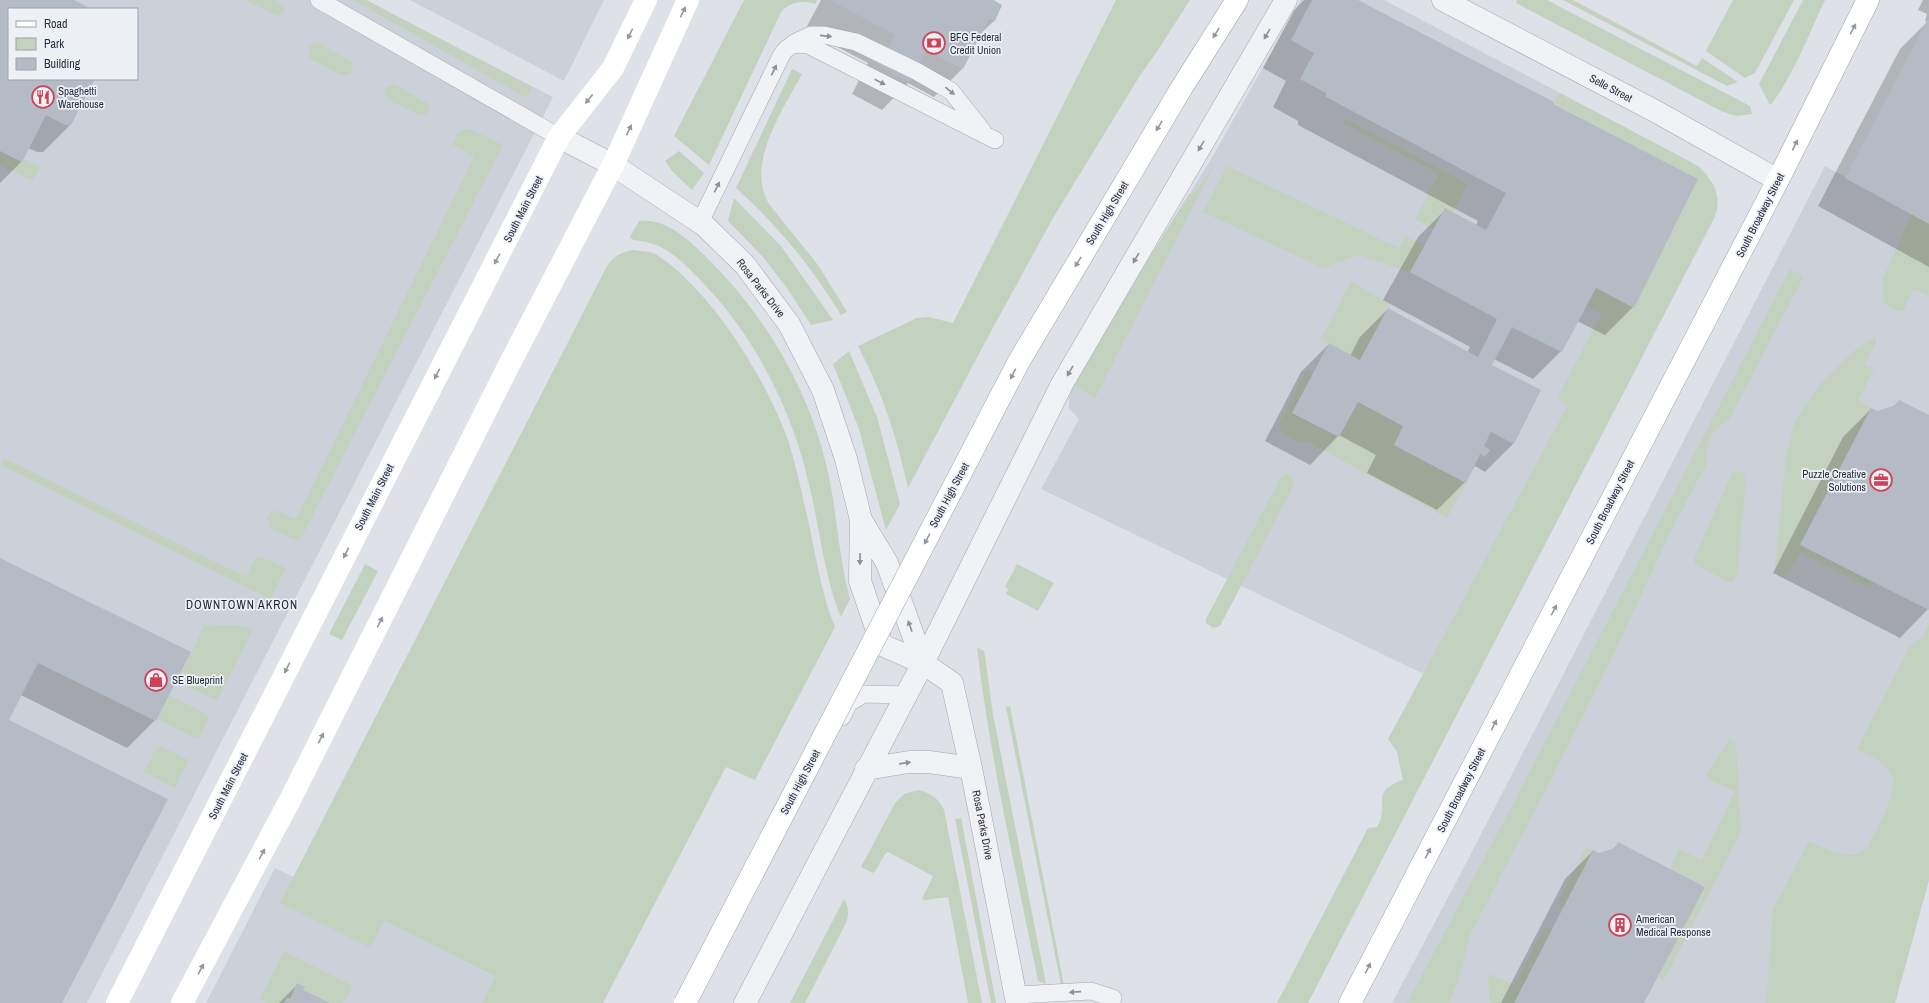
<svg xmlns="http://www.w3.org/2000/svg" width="1929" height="1003" viewBox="0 0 1929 1003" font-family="'Archivo Narrow',sans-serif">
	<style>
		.built { fill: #ccd1d9; fill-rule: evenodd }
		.green { fill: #c3d1bf }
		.shadow { fill: #0003 }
		.building { fill: #b5bbc4 }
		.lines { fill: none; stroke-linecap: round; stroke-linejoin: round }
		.service-casing { stroke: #a3a8b1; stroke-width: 18 }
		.minor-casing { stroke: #a3a8b1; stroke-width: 23 }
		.primary-casing { stroke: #9da6b3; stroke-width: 23 }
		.service { stroke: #f0f2f6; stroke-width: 17 }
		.minor { stroke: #f0f2f6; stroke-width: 22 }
		.secondary { stroke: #fff; stroke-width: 22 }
		.primary { stroke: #fff; stroke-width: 22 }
		.primary-bridge-casing { stroke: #9da6b3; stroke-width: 23; stroke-linecap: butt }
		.primary-bridge { stroke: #fff; stroke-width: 22 }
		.oneway { fill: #93979e }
		.oneway2 { fill: #8c909a }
		.labels { text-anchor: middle; stroke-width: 3.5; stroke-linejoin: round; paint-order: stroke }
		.poi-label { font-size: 11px; fill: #272f3e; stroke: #edf0f5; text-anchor: start }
		.street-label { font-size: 11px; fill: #272f3e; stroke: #edf0f5 }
		.neighbourhood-label { font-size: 12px; letter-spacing: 1px; fill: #19212f; stroke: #edf0f5 }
	</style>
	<rect width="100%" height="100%" fill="#dee1e7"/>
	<path class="built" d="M 0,0 L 366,0 L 553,97 L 87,1003 L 0,1003 ZM 9,9 L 137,9 L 137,79 L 9,79 Z
		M 410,0 L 604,0 L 564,81 Z
		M 1301,0 L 1384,0 L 1691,162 L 1714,185 L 1718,199 L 1715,217 L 1467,695 L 1041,489 L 1079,419 L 1069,408 L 1069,396 L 1074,386 L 1143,268 L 1210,161 Z
		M 1825,166 L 1929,222 L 1929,880 L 1895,1003 L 1392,1003 L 1461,873 Z
		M 275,868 L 390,924 L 546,1003 L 206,1003 Z"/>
	<path class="green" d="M 245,0 L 276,0 L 284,7 L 284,12 L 278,16 Z
		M 353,0 L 366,0 L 532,87 L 527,98 Z
		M 744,0 L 817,0 L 815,4 C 803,0 790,2 781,12 L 709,165 L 674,136 Z
		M 1116,0 L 1190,0 L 1160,47 L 1139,77 L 1053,218 L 989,335 L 908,488 C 897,438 882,391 858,346 L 917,318 L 929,317 L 953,323 Z
		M 1517,0 L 1547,0 L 1750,106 L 1752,114 L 1736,116 L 1721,111 L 1516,3 Z
		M 1563,0 L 1573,0 L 1697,66 L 1702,58 L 1738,82 L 1727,86 Z
		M 1733,0 L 1794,0 L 1755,73 L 1745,78 L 1706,51 Z
		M 1803,0 L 1825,0 C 1811,29 1791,82 1770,105 L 1759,84 Z
		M 317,42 L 351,61 L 353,67 L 352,72 L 347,75 L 341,75 L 309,58 L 309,47 Z
		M 792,69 L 802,74 C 783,110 745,164 769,204 L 818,265 L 847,312 L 841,315 C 810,265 780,228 736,188 Z
		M 394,84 L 427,103 L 430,108 L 428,112 L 423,116 L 420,115 L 388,100 L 385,95 L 387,87 Z
		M 1560,93 L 1698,166 C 1712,179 1719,192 1717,211 L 1308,1003 L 1277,1003 L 1368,828 L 1377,827 C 1391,804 1368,792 1403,780 L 1397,752 L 1388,739 L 1568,405 L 1557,398 L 1602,314 L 1586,306 L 1596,288 L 1634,308 L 1698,179 L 1553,104 Z
		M 1346,119 L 1468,184 L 1453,212 L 1445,208 L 1434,229 L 1415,219 L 1439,174 L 1343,123 Z
		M 465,129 L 473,130 L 503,145 L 299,542 L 270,528 L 267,519 L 271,512 L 278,511 L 296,519 L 474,157 L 453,145 L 457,134 Z
		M 0,151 L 22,162 L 24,159 L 40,167 L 33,181 L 0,165 Z
		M 679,151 L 704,173 L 692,190 L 672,171 L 665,161 Z
		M 1214,166 L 1095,398 L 1074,386 L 1143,268 L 1189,194 L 1193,195 Z
		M 1227,166 L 1399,248 L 1405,236 L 1425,246 L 1410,272 L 1359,255 L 1323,268 L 1203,212 Z
		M 734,198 L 781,246 L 833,320 L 811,325 L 787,288 L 763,257 L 728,221 Z
		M 1912,213 L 1929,222 L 1929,296 L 1914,289 L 1903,311 L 1895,311 L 1884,302 L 1882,281 Z
		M 639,221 C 667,218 689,240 708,259 C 764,314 808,388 826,464 C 837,509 838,555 850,599 L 841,617 C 826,582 820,532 811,493 C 795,417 759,342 705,285 C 683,262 666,242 633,240 L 630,237 Z
		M 632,250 L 650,252 L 657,255 C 712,291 766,379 788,440 C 795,462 800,485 805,507 C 815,547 819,589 835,627 L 755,780 L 726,767 L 603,1003 L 482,1003 L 495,977 L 390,924 L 384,921 L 370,948 L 280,903 L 606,268 C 613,256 620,253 632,250 Z
		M 1790,269 L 1804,276 L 1729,420 C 1719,425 1710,434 1707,446 C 1706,453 1707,459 1706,465 L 1670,533 L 1610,662 L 1552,778 L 1470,935 L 1458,981 L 1449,1003 L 1407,1003 L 1505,819 Z
		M 1351,281 L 1390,304 L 1360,360 L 1321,339 Z
		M 1874,337 L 1876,338 L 1876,343 L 1864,365 L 1874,369 L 1858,401 L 1871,408 L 1800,545 L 1872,581 L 1868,587 L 1801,553 L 1786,577 L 1781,578 L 1775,572 L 1775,564 L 1786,454 L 1794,424 L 1801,411 L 1822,382 L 1854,351 Z
		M 849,351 L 877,417 L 900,504 L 886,530 L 859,429 L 833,364 Z
		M 1306,369 L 1314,372 L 1292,413 L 1339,437 L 1358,402 L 1403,426 L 1394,445 L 1466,483 L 1447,518 L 1308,442 L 1299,442 L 1281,432 L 1279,425 L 1280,421 Z
		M 4,458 L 246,577 L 255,559 L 259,556 L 286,568 L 270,599 L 1,465 Z
		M 1735,471 L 1744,473 L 1746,481 L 1737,576 L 1733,582 L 1728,582 L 1698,566 L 1695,564 L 1694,558 L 1731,475 Z
		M 1284,474 L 1288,474 L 1293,478 L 1294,485 L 1220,626 L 1213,628 L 1206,623 L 1206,619 L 1281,477 Z
		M 365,564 L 378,571 L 342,640 L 329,634 Z
		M 1017,564 L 1054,583 L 1038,611 L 1006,594 L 1008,589 L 1005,587 Z
		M 1929,624 L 1929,880 L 1895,1003 L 1766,1003 L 1773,909 L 1809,841 C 1827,849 1851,864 1868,847 C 1875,830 1902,788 1890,772 C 1883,761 1868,755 1857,749 L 1910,646 L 1922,638 Z
		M 239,625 L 253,630 L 217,701 L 177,681 L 204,626 Z
		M 977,647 L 984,651 L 985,656 L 993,714 L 1046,984 L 1038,981 C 1016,870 990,760 977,647 Z
		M 169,695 L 210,716 L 198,739 L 157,719 Z
		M 1010,706 L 1064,985 L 1061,985 L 1006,707 Z
		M 1729,740 L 1734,741 L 1736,745 L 1741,832 L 1664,980 L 1658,976 L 1705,887 L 1670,869 L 1679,849 L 1702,860 L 1735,791 L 1712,781 L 1707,776 L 1707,773 Z
		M 162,747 L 189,760 L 175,788 L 144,772 L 156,748 Z
		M 918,790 C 930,792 939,799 944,810 L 982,1003 L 968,1003 L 948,897 L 925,900 L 922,899 L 933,876 L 888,852 L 885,854 L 876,870 L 873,873 L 861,867 L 895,803 L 904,794 Z
		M 961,818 L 996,1003 L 991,1003 L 955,819 Z
		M 1586,847 L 1593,850 L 1564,908 L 1557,904 Z
		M 844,899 C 849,906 849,915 846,923 L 805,1003 L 790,1003 Z
		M 1545,927 L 1552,930 L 1514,1003 L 1490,1003 L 1488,982 L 1490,974 L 1514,985 Z
		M 284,951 L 353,986 L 343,1003 L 330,1003 L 303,990 L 304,987 L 298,983 L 290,999 L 287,998 L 284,1003 L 268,1003 L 260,999 Z"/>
	<path class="shadow" d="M 0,0 L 72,0 L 90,9 L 9,9 L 9,79 L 94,79 L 71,124 L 43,152 L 37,152 L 28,148 L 21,162 L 0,183 Z
		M 821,0 L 994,0 L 1001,6 L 994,21 L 979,35 L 962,69 L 934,97 L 908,83 L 882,110 L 852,94 L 868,63 L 805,30 Z
		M 1304,0 L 1356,0 L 1552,105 L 1633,307 L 1605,335 L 1577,321 L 1561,351 L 1533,379 L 1494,359 L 1490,365 L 1539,390 L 1513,444 L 1485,472 L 1475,466 L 1465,482 L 1437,510 L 1367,473 L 1376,455 L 1339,435 L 1310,465 L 1265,441 L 1301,372 L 1329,344 L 1350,356 L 1360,337 L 1388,309 L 1467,352 L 1470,347 L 1383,300 L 1418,237 L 1446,209 L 1476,225 L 1478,221 L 1298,125 L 1298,121 L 1273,107 L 1286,81 L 1263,68 L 1294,10 Z
		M 1923,0 L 1929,0 L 1929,267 L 1818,206 L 1900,49 L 1927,22 L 1925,21 L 1927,14 L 1918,10 Z
		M 1899,401 L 1929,416 L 1929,608 L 1900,638 L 1773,573 L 1843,437 L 1871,409 L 1877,412 L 1893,407 Z
		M 0,559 L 155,720 L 127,748 L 21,695 L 8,721 L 61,1003 L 0,1003 Z
		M 1618,844 L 1643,1003 L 1501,1003 L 1565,879 L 1593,851 L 1599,854 L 1612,850 Z
		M 298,984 L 302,990 L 327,1003 L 279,1003 Z"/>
	<path class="building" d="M 0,0 L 74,0 L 92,9 L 9,9 L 9,79 L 95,79 L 71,125 L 65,125 L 46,115 L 22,162 L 0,151 Z
		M 833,0 L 993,0 L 1002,5 L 995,21 L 989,19 L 963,69 L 926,50 L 910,82 L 879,66 L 895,35 L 832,1 Z
		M 1312,0 L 1358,0 L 1554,102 L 1553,104 L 1698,179 L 1634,308 L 1596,288 L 1562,352 L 1512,327 L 1492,365 L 1541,390 L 1514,444 L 1491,432 L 1484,446 L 1490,450 L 1485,457 L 1480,454 L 1466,483 L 1394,445 L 1403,426 L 1358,402 L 1339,437 L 1292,413 L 1329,343 L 1360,360 L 1388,308 L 1478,357 L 1497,319 L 1410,272 L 1445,208 L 1486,230 L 1506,193 L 1326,97 L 1326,93 L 1300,79 L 1314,53 L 1291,40 Z
		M 1928,19 L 1929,20 L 1929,224 L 1845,178 Z
		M 1899,400 L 1929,415 L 1929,610 L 1800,545 L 1871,408 L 1877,411 L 1896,405 Z
		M 0,558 L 191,652 L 156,721 L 38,663 L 9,720 L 168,799 L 62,1003 L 0,1003 Z
		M 1618,842 L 1705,887 L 1644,1003 L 1514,1003 L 1593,850 L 1599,853 L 1615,848 Z
		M 297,983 L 305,987 L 303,990 L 330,1003 L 284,1003 L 287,997 L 290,999 Z"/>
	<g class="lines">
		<g class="service-casing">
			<path id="service" d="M 319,0 L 559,137
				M 794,43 L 811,35 L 824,35 L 856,42 L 916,71 L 951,91 L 982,130
				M 700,222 L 781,56 C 788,44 795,43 808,45 L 995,140
				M 842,717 L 849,703 L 864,694 L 906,695
				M 1016,995 L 1091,991 L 1113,998"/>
		</g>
		<g class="minor-casing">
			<path id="minor" d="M 1443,0 L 1655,111 L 1778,180
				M 559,137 L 613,165 L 704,225 L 745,265 L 789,324 L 823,390 L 846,459 L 861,520 L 860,581 L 882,645 L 923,663 L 952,683 L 971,768 L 1017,1003
				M 861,520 L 887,563 L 923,663
				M 866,769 L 909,762 L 929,762 L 971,768
				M 745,1003 L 923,663 L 1062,384 L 1286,0"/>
		</g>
		<g class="primary-casing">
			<path id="primary" d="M 1179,92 L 1237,0
				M 1350,1003 L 1778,180 L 1868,0"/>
		</g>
		<use href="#service" class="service"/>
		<use href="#minor" class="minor"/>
		<path class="secondary" d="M 117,1003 L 559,137 L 613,68 L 646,0
			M 182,1003 L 291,798 L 509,365 L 613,165 L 688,0"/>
		<use href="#primary" class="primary"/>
		<g class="primary-bridge-casing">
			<path id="primary-bridge" d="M 685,1003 L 1018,363 L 1179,92"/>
		</g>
		<use href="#primary-bridge" class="primary-bridge"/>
	</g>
	<defs><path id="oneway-solid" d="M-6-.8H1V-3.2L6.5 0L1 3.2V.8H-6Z"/></defs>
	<g class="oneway">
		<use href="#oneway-solid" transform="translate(683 12) rotate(-65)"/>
		<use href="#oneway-solid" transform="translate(1853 29) rotate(-62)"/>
		<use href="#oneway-solid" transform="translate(1216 33) rotate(122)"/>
		<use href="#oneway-solid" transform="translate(630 34) rotate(116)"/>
		<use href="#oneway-solid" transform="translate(589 99) rotate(128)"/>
		<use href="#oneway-solid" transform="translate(1159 126) rotate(121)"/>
		<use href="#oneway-solid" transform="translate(629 130) rotate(-65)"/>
		<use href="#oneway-solid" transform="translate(1795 145) rotate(-64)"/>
		<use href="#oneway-solid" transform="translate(497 259) rotate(118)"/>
		<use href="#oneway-solid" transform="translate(1078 262) rotate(121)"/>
		<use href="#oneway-solid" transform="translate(437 374) rotate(117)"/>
		<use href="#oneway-solid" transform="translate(1013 374) rotate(118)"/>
		<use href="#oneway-solid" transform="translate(927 539) rotate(118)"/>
		<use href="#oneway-solid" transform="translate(346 553) rotate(117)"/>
		<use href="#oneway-solid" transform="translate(1554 610) rotate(-63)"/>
		<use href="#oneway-solid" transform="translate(380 622) rotate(-63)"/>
		<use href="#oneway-solid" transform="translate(287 668) rotate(117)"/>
		<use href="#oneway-solid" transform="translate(1494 725) rotate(-63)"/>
		<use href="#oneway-solid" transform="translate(321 738) rotate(-63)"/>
		<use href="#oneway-solid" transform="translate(1428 853) rotate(-63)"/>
		<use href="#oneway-solid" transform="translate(262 854) rotate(-62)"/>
		<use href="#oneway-solid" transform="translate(1368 968) rotate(-63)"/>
		<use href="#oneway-solid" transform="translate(201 969) rotate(-62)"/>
	</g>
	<g class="oneway2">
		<use href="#oneway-solid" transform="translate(1267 34) rotate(120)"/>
		<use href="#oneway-solid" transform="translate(826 36) rotate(6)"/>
		<use href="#oneway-solid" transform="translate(774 70) rotate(-64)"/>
		<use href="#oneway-solid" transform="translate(880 82) rotate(27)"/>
		<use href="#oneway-solid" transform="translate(950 91) rotate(39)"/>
		<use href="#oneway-solid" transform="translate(1201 146) rotate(120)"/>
		<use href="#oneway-solid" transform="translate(717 187) rotate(-64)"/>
		<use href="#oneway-solid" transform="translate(1136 258) rotate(120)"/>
		<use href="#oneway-solid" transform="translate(1070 371) rotate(120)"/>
		<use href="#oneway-solid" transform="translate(860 559) rotate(91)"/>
		<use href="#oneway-solid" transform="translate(910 626) rotate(-110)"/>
		<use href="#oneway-solid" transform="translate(905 763) rotate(-8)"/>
		<use href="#oneway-solid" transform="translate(1075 992) rotate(176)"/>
	</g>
	<defs>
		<g id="bank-ring" transform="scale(1.15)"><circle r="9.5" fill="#edf0f5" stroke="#ce4157" stroke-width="1.5"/><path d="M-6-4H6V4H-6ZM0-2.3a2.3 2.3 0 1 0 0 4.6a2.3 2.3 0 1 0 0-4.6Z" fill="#ce4157"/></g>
		<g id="restaurant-ring" transform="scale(1.15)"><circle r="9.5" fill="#edf0f5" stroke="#ce4157" stroke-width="1.5"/><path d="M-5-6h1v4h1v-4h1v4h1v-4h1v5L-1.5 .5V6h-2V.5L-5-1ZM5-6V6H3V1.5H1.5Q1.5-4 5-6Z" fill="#ce4157"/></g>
		<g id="office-ring" transform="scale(1.15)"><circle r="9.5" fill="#edf0f5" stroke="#ce4157" stroke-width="1.5"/><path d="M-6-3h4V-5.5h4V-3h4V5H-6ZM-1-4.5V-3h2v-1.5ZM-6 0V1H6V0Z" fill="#ce4157"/></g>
		<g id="shop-ring" transform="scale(1.15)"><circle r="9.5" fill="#edf0f5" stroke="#ce4157" stroke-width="1.5"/><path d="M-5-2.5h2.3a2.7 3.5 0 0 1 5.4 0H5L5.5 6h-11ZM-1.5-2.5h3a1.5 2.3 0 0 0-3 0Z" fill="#ce4157"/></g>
		<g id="building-ring" transform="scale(1.15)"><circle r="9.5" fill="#edf0f5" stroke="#ce4157" stroke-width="1.5"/><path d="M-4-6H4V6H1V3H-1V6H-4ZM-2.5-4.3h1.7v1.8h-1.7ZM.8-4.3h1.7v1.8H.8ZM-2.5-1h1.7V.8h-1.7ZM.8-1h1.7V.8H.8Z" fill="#ce4157"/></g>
	</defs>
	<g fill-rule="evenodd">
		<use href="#bank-ring" x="934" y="43"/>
		<use href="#restaurant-ring" x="43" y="97"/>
		<use href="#office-ring" x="1881" y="480"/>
		<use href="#shop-ring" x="156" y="680"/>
		<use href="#building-ring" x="1620" y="925"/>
	</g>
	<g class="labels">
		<g class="poi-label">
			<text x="950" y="41">BFG Federal<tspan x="950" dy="13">Credit Union</tspan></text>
			<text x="58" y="95">Spaghetti<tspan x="58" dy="13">Warehouse</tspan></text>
			<text x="1866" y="478" text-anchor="end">Puzzle Creative<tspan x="1866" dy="13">Solutions</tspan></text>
			<text x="172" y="684">SE Blueprint</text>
			<text x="1636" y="923">American<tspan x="1636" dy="13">Medical Response</tspan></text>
		</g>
		<g class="street-label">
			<text transform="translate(1611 88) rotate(28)" y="4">Selle Street</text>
			<text transform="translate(523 209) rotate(-63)" y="4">South Main Street</text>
			<text transform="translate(1107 213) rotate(-59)" y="4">South High Street</text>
			<text transform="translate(1760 215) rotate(-63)" y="4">South Broadway Street</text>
			<text transform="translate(761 288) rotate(52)" y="4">Rosa Parks Drive</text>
			<text transform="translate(949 495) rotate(-62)" y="4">South High Street</text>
			<text transform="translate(374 497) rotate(-63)" y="4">South Main Street</text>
			<text transform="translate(1610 502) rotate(-63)" y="4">South Broadway Street</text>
			<text transform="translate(800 782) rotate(-62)" y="4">South High Street</text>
			<text transform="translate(228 786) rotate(-63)" y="4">South Main Street</text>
			<text transform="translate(1461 790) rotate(-63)" y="4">South Broadway Street</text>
			<text transform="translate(983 825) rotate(79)" y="4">Rosa Parks Drive</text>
		</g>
		<g class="neighbourhood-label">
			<text x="242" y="609">DOWNTOWN AKRON</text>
		</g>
	</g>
	<rect x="8" y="8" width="130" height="72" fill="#edf0f5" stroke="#9ea3ac"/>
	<rect x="16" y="21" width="20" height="6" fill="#ffffff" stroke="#9ea3ac"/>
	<text x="44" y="28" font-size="12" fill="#272f3e">Road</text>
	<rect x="16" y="38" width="20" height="12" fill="#c3d1bf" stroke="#9ea3ac"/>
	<text x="44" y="48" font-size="12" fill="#272f3e">Park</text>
	<rect x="16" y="58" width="20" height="12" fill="#b5bbc4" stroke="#9ea3ac"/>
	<text x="44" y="68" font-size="12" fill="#272f3e">Building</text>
</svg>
